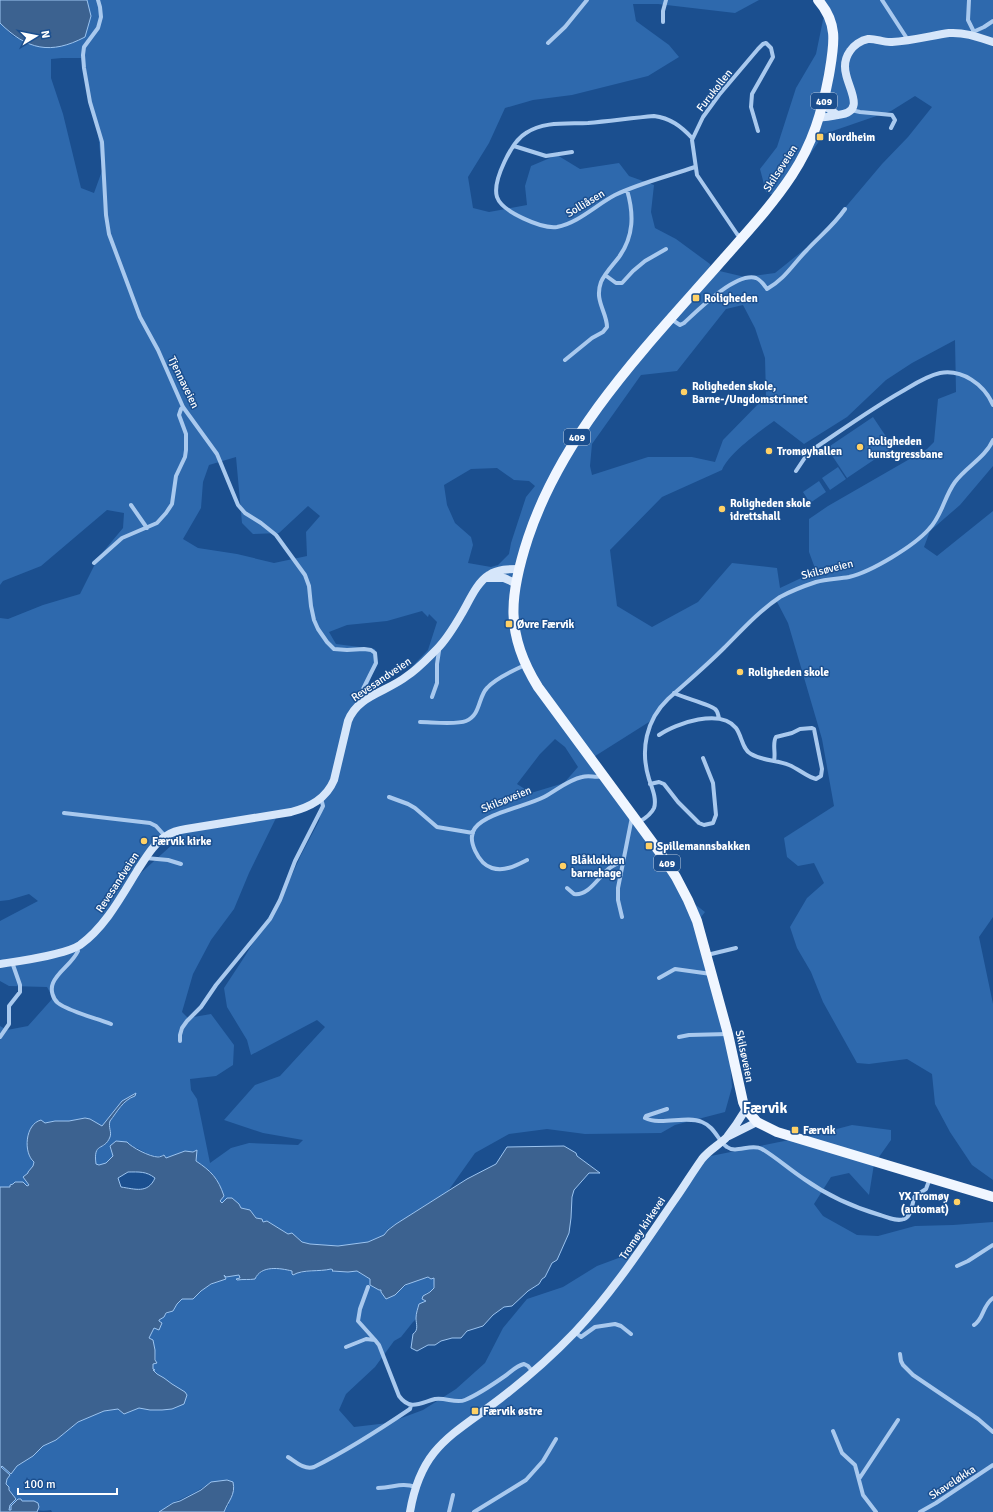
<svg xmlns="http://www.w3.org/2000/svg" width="993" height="1512" viewBox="0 0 993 1512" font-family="Signika,sans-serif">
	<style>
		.green { fill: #2e69ad; fill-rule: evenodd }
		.water { fill: #3c6290; stroke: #9cc4f0; fill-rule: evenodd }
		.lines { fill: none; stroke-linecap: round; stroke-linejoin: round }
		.street { stroke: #a9c9ee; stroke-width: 4 }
		.secondary { stroke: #d6e6fa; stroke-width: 8 }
		.primary { stroke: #f0f6ff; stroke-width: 10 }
		.poi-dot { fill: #ffd166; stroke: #1b4f8f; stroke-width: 1.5 }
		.labels { text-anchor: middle; stroke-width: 3; stroke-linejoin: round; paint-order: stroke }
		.shield { fill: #1b4f8f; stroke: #bbcadd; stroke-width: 1 }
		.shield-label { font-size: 10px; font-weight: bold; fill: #fff }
		.street-label { font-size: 11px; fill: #fff; stroke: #1b4f8f }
		.poi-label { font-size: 11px; font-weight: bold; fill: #fff; stroke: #1b4f8f; text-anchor: start }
		.district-label { font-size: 15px; font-weight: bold; fill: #fff; stroke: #1b4f8f }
	</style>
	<rect width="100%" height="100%" fill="#1b4f8f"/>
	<path class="green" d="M 87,0 L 759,0 L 735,13 L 658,4 L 633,4 L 636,21 L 669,45 L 679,57 L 648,76 L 572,95 L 533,100 L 505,108 L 489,143 L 468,177 L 473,208 L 489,212 L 527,205 L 525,186 L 531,166 L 557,155 L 580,169 L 619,163 L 629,176 L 654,185 L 651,212 L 655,228 L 676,239 L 710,264 L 711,269 L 745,277 L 775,273 L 805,249 L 833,222 L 882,164 L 908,137 L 932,107 L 915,96 L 891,111 L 824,134 L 802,166 L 776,196 L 766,192 L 760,169 L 777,147 L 796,88 L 816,54 L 824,15 L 816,0 L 993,0 L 993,466 L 960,505 L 930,531 L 924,547 L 937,556 L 993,511 L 993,917 L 979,937 L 993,1004 L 993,1180 L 972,1165 L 950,1132 L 935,1104 L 932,1074 L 907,1059 L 869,1064 L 857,1063 L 823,1002 L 811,972 L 797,948 L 790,927 L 807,898 L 824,883 L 814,863 L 798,866 L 787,857 L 784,838 L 834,806 L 822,739 L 788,623 L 775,598 L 672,695 L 649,722 L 592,758 L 688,899 L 705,912 L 701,917 L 700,935 L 729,1048 L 732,1087 L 725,1112 L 675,1125 L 661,1133 L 585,1134 L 547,1129 L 509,1134 L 475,1153 L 448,1191 L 396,1224 L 388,1229 L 384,1235 L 368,1242 L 338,1246 L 310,1244 L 302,1242 L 297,1237 L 288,1234 L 267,1221 C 259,1223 254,1216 250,1210 L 222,1204 L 220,1201 L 224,1196 C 218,1178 211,1171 196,1161 L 196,1151 L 191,1152 L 185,1151 L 166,1158 L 164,1155 C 149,1160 143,1148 130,1146 C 124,1145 116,1147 110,1148 L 113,1156 L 106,1164 L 99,1165 L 96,1164 C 95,1153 95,1149 105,1145 L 111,1132 L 109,1124 L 110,1121 C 117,1112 123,1100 135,1096 C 120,1098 112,1115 102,1127 L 90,1119 L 85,1118 L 69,1121 L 55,1121 L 45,1123 L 31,1160 L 34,1162 L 33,1166 L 28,1172 L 29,1185 L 27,1186 L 22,1182 L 15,1182 L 10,1187 L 0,1187 L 0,1026 L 7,1030 L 28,1026 L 53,998 L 47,987 L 9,986 L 0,981 L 0,921 L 38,901 L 29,894 L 9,900 L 0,901 L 0,618 L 8,619 L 43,605 L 80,594 L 98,558 L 123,528 L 124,513 L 107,510 L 41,566 L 3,581 L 0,585 L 0,23 L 13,36 L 34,46 L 88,2 ZM 62,58 L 81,58 L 98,133 L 102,171 L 94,193 L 81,188 L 63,114 L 51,78 L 51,59 ZM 743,305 L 755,328 L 765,358 L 766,396 L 723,440 L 715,462 L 692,457 L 648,457 L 592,475 L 590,466 L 592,444 L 641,375 L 677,371 L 726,309 ZM 955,340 L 956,392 L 938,399 L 934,442 L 927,449 L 828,506 L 809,519 L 809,552 L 816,571 L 780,588 L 777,568 L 732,563 L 698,602 L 652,627 L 617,606 L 610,550 L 662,497 L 722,470 C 729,453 759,432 774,421 L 804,444 L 847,417 L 886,380 L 912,363 ZM 236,457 L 242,523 L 253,534 L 279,533 L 308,506 L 320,516 L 306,532 L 307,556 L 274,563 L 237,554 L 198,548 L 183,539 L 201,508 L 203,482 L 209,465 ZM 497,468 L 514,480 L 529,481 L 535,486 L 526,497 L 511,543 L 509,554 L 498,565 L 491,567 L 468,563 L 473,545 L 471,537 L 455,523 L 447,505 L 444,485 L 471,469 ZM 422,611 L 428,617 L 429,614 L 437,622 L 428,650 L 402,677 L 365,695 L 377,660 L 375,649 L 336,644 L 329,632 L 347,625 L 387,621 ZM 555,739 L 565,747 L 578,767 L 564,783 L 531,793 L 517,784 L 540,754 ZM 323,803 L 319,821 L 301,855 L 285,890 L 245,956 L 224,988 L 227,1007 L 247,1040 L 251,1055 L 317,1020 L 325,1027 L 280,1076 L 255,1085 L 224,1120 L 263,1133 L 303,1140 L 298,1145 L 249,1143 L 231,1148 L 210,1163 L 197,1099 L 191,1090 L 190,1079 L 216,1076 L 233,1065 L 234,1045 L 211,1014 L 188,1018 L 182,1012 L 193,974 L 211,940 L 234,909 L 249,873 L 276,818 ZM 185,828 L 180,834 L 171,838 L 173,844 L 123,889 L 120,889 L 136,876 L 141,865 L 137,863 L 154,843 Z
		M 873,417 L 893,447 L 847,478 L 827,448 Z
		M 838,467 L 846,479 L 830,490 L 822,478 Z
		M 819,481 L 826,492 L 810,503 L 803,492 Z
		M 852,1125 L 891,1130 L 891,1140 L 874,1164 L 869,1195 L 849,1173 L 831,1177 L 814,1204 L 823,1216 L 857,1235 L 878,1236 L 915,1226 L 953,1225 L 993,1222 L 993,1512 L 224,1512 L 229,1504 L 211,1482 C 199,1491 186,1497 172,1503 C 168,1505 164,1510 159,1512 L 52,1512 L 51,1510 C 38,1512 31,1510 21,1499 L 19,1500 L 11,1510 L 9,1510 L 10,1505 L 15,1500 L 6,1484 L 6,1479 L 1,1466 L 2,1465 L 11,1474 L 17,1466 L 33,1456 L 43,1446 L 56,1440 L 78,1422 L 104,1411 L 118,1409 L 124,1414 L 139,1408 L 150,1410 L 185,1392 C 174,1386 162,1379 153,1371 L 152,1364 L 156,1363 L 155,1350 L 149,1338 C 154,1326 160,1315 173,1311 L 177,1304 L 182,1299 L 193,1299 C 203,1289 212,1282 226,1279 L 224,1275 L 225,1274 L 226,1277 L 239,1275 L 240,1278 L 237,1280 L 245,1279 L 250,1280 C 254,1278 256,1275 260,1273 C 271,1265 286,1268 297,1273 L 331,1269 L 332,1271 L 342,1272 L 357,1271 L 370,1279 L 373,1287 L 395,1295 C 403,1285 423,1275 435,1279 C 433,1286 435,1291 426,1293 C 425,1305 417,1308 416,1319 L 413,1322 L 401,1337 L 394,1341 L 375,1367 L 346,1394 L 339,1410 L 354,1427 L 388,1423 L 423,1410 L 456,1389 L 485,1363 L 503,1328 L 527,1299 L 563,1287 L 597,1266 L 632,1253 L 658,1225 L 701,1158 L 814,1135 Z"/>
	<path class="water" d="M 0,0 L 87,0 L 91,16 L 85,37 C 51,55 27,50 0,23 Z
		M 136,1093 L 135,1096 C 123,1100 117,1112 110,1121 C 108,1127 112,1132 110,1137 C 104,1152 93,1141 96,1164 L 99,1165 L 106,1163 L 113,1156 L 110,1146 L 116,1141 L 127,1142 C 131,1147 150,1157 158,1157 C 160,1157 162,1156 164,1155 L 166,1158 L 185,1151 L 193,1152 L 197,1150 L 196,1161 C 211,1171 218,1178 224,1196 L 220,1201 L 222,1203 L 227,1198 L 232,1198 L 239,1204 L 241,1208 L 250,1210 L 256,1218 L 262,1219 L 263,1222 L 267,1221 L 288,1234 L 292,1233 L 302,1242 L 310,1244 L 338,1246 L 368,1242 L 384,1235 L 388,1230 L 396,1224 L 467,1179 L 496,1164 L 507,1147 L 564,1146 L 576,1153 L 577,1156 L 600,1173 L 589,1173 L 574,1190 L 572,1197 L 571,1218 L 569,1233 L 557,1260 L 552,1263 L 545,1277 L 542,1279 L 539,1284 L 528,1291 L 512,1306 L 504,1307 L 493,1315 L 483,1326 L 467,1331 L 461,1338 L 452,1338 L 441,1341 L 435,1345 L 428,1345 L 417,1351 L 411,1348 L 413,1334 C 419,1330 416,1324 416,1318 C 416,1313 418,1308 419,1304 L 426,1301 L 422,1299 L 423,1296 L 430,1292 L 434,1288 L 434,1278 L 431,1279 L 428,1277 L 405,1285 L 395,1295 L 386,1299 L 381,1292 L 381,1290 L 379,1290 L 370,1285 L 370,1279 L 357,1271 L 348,1272 L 332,1271 L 333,1270 L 331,1269 C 319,1272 303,1269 293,1275 L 292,1274 L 292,1271 C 280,1268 261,1265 255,1279 C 249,1280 244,1279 237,1280 L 236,1279 L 240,1278 L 239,1275 L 226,1277 L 224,1275 L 226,1279 L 211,1284 L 201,1291 L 193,1299 L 182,1299 L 177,1304 L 173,1311 L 166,1313 L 164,1317 L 159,1320 L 159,1321 L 162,1323 L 159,1330 L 154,1328 L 149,1338 L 153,1340 L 155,1350 L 155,1360 L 157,1363 L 153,1364 L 153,1369 L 155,1370 L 153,1370 L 157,1374 L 164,1378 L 172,1384 L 185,1392 L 187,1395 L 184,1404 L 172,1409 L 162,1410 L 150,1410 L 139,1408 L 124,1414 L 118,1409 L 104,1411 L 78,1422 L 56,1440 L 43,1446 L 33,1456 L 17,1466 L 11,1474 L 2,1466 L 1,1467 L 10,1475 L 7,1479 L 6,1484 L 9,1487 L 9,1490 L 16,1499 L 10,1505 L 9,1510 L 11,1510 L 11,1506 L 18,1499 L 21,1499 L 22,1501 L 34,1501 L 38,1503 L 39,1507 L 37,1512 L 0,1512 L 0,1187 L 10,1187 L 10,1185 L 13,1184 L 15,1182 L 23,1182 L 27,1186 L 29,1185 L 23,1177 L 28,1173 L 28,1172 L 33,1166 L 34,1162 C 23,1153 25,1124 41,1120 L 45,1123 L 55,1121 L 69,1121 L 85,1118 L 90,1119 L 102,1126 L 122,1101 ZM 128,1172 C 139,1172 146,1171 155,1178 C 148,1194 135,1189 121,1187 L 118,1178 Z
		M 227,1480 L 233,1482 C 236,1495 228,1501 224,1512 L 159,1512 L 173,1503 L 180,1501 L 201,1490 L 211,1482 Z"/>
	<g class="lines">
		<path class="street" d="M 98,0 L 100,7 L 101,17 L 98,28 L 84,47 L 83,55 L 84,68 L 90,102 L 102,142 L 106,215 L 109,234 L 140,317 L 158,350 L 183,407 L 217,454 L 238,505 L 245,513 L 261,523 L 276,535 L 305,575 L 309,586 L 311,606 L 314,620 L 318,629 L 327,642 L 334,649 L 347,650 L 364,649 L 371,650 L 375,653 L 376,663 L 361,693 L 361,696 L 364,700
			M 882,0 L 908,40
			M 969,0 L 968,20 L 974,32
			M 663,22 L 663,11 L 666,0
			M 973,32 L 984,27 L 993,21
			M 548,43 L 565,27 L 587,0
			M 851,110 L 860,112 L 892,115 L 895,120 L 891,128
			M 692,138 C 681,126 670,118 654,116 C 632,118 610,121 588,123 C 567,124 544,121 526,133 C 512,141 492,181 497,197 C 502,212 542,229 557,227 C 578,223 596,205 615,195 C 640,183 669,176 695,167
			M 514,146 L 546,156 L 572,152
			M 741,238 L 737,234 L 697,175 L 692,140 L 703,117 L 719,95 L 758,49 L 763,44 L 766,43 L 771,48 L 773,57 L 752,94 L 751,107 L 758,131
			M 605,275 L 616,283 L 622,283 L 633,271 L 645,261 L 666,249
			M 671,319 L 680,325 L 684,323 C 698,310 736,272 756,278 C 761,280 764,285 767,289 C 785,279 793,264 807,250 C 820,236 834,225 845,209
			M 565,360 L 592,338 L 603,332 L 607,327 C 607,312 594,301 601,282 C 605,273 613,265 619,257 C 634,236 634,214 627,190
			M 796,471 L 806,456 L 812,450 C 842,430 871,409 901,392 C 913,385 926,376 940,373 C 962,369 984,384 993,405
			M 131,505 L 147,528
			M 94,563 L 122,538 L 157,523 L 166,513 L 172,504 L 176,476 L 185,457 L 186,450 L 186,434 L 179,415 L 181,409 L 183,407
			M 674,693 C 684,698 709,704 715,709 C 718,711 718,715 719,718
			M 432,697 L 437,683 L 437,664 L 439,651 L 437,649
			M 420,722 C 431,722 456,725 466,721 C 481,715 478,697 487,688 C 495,679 514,670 525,665
			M 659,735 C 676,723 721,708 736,728 C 742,736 742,749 751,754 C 763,761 777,760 789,765 C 799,769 807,777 816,779 L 821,776 L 822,769 L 814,729 L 812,728 L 800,729 L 792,733 L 776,737 C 772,743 776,753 774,761
			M 650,784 L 659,782 L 664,784 L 678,802 L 699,823 L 704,825 L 713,823 L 716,815 L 713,783 L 703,758
			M 389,797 L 408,804 L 415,808 L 437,827 L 473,833
			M 64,813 L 150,823 L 156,826 L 165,836
			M 639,822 C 644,819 651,815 654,808 C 657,799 652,788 649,779 C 640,750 646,720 668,699 C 687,682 706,666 724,648 C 742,630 759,611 780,597 C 791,591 804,586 816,582 C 827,579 838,579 849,577 C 871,572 914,546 929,529 C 942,516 944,497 955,482 C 967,466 985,458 993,440
			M 146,858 L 168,860 L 181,864
			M 527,860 C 517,865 505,872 492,868 C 479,864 466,840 475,828 C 486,813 527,806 544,797 C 557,790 568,780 582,777 C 589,775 596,778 604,776
			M 567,888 L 574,894 C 590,896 599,875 611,867 C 614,865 619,863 622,861
			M 622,917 L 618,900 L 618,888 L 632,817
			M 76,948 L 78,951 C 72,964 58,971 53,983 C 50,990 53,999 58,1003 C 70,1012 96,1018 111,1024
			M 707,955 L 736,948
			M 659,978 L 675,969 L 711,974
			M 0,1037 L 9,1024 L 9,1006 L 20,992 L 20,985 L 12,962
			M 679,1037 L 689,1035 L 728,1034
			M 180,1041 L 180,1035 L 182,1028 L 187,1021 L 201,1007 L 216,985 L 270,919 L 280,900 L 295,861 L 321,810 L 323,806 L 321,798
			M 667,1109 L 646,1116 L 645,1118 C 661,1126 686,1115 702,1122 C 715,1127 718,1141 727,1147 C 736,1154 751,1143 762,1149 C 777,1158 790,1170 804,1179 C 828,1196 853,1207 880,1215 C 887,1217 897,1222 904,1219 C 912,1217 912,1202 915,1196 L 926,1189 L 930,1178
			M 957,1266 L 968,1261 L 993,1245
			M 368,1287 L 360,1309 L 358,1321 L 375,1340
			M 974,1325 C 984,1319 982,1306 993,1298
			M 575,1332 L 581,1337 L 595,1327 L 615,1324 L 621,1326 L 631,1334
			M 346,1347 L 366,1339 L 375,1340 L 379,1345 L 399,1396 C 410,1411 420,1403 435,1399 C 445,1397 456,1404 465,1400 C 477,1395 495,1383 505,1376 C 512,1371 516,1366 524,1364 L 528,1366 L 533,1372
			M 900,1354 L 901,1361 L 903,1365 L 913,1375 L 978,1419 L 993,1432
			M 833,1431 L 842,1453 L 855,1465 L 863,1495 L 876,1512
			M 288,1457 C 296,1462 304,1470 314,1467 C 348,1450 379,1430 410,1409 L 411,1405
			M 859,1479 L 898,1420
			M 378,1488 C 394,1488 400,1482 416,1487
			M 449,1512 L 453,1495
			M 474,1512 L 526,1480 L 543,1461 L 556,1439
			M 920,1512 L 936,1503 L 993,1465"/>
		<path class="secondary" d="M 823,104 L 837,115
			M 820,117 C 826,118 832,116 838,115 C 866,112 849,90 846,74 C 844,66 845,58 850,51 C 853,46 861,40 868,39 C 875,38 884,43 892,42 C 911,41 930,36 949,33 C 965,32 978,37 993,42
			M 487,578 L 504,578 L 515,583
			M 0,964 C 19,961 65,955 80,945 C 105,927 121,897 137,871 C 145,859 154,843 166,836 C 172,832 179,830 186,829 L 291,812 C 310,807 326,799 334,780 L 348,721 C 358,695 387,692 407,676 C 418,669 427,659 437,649 C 447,639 454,627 461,615 C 469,602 476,583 489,575 C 498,569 509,569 519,569
			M 729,1136 L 757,1122
			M 410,1512 C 421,1446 453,1435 501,1398 C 527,1378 552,1356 575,1332 C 613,1292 642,1247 673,1202 C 683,1188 692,1173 702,1159 C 709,1150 719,1145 727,1137 C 734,1128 740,1119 746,1109"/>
		<path class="primary" d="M 818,0 C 839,24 834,45 829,75 C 822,112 813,143 792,175 C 773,204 749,230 726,256 C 651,342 565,427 528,538 C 509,596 505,634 538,687 L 661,854 L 676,877 L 688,900 L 697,921 L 728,1034 L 743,1102 L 746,1109 L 757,1122 L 777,1132 L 993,1197"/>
	</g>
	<g class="poi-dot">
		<rect x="816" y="133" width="8" height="8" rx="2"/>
		<rect x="692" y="294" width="8" height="8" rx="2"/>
		<circle cx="684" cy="392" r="4"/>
		<circle cx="860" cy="447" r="4"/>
		<circle cx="769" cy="451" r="4"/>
		<circle cx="722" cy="509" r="4"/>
		<rect x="505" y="620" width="8" height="8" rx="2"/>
		<circle cx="740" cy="672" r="4"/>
		<circle cx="144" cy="841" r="4"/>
		<rect x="645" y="842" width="8" height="8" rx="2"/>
		<circle cx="563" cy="866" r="4"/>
		<rect x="791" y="1126" width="8" height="8" rx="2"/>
		<circle cx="957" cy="1202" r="4"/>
		<rect x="471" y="1407" width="8" height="8" rx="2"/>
	</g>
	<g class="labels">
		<g class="shield">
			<rect x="811" y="93" width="26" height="16" rx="3"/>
			<rect x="564" y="429" width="26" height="16" rx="3"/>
			<rect x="654" y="855" width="26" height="16" rx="3"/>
		</g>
		<g class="shield-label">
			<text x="824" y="105">409</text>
			<text x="577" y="441">409</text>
			<text x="667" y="867">409</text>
		</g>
		<g class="street-label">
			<text transform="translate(714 90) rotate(-52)" y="4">Furukollen</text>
			<text transform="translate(780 168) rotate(-57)" y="4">Skilsøveien</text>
			<text transform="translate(585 203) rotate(-31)" y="4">Solliåsen</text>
			<text transform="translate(184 382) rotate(64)" y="4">Tjennaveien</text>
			<text transform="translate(827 569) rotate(-14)" y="4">Skilsøveien</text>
			<text transform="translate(381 679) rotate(-34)" y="4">Revesandveien</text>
			<text transform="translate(506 799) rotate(-22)" y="4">Skilsøveien</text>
			<text transform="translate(117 882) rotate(-57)" y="4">Revesandveien</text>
			<text transform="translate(745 1056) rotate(78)" y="4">Skilsøveien</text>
			<text transform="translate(642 1228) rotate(-56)" y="4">Tromøy kirkevei</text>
			<text transform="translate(952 1482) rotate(-33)" y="4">Skaveløkka</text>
		</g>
		<g class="poi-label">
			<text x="828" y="141">Nordheim</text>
			<text x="704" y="302">Roligheden</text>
			<text x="692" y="390">Roligheden skole,<tspan x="692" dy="13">Barne-/Ungdomstrinnet</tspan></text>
			<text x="868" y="445">Roligheden<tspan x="868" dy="13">kunstgressbane</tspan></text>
			<text x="777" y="455">Tromøyhallen</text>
			<text x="730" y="507">Roligheden skole<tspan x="730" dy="13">idrettshall</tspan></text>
			<text x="517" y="628">Øvre Færvik</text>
			<text x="748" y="676">Roligheden skole</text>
			<text x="152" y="845">Færvik kirke</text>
			<text x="657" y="850">Spillemannsbakken</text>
			<text x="571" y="864">Blåklokken<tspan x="571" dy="13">barnehage</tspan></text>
			<text x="803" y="1134">Færvik</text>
			<text x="949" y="1200" text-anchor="end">YX Tromøy<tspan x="949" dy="13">(automat)</tspan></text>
			<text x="483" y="1415">Færvik østre</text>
		</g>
		<g class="district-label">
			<text x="765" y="1113">Færvik</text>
		</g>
	</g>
	<g transform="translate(36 36) rotate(80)" stroke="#1b4f8f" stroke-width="3" paint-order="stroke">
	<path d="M0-3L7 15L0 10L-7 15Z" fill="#ffffff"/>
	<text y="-6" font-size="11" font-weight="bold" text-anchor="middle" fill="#ffffff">N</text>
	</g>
	<path d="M18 1488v6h99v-6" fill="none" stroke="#ffffff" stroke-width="2"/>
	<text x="24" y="1488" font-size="12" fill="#ffffff" stroke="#1b4f8f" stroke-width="3" paint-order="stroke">100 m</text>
</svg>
